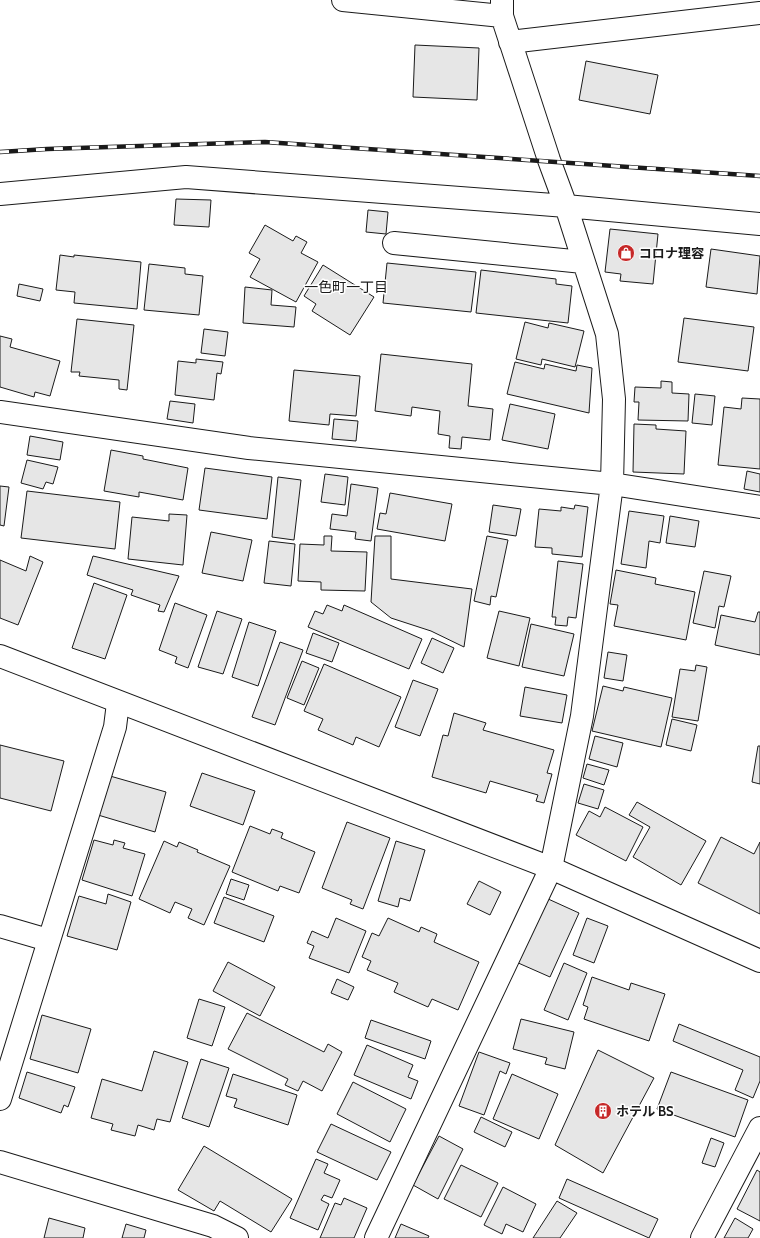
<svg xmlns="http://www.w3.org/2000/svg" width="760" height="1238" viewBox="0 0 760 1238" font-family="Cabin,'Noto Sans JP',sans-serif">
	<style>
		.building { fill: #e6e6e6; stroke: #1a1a1a }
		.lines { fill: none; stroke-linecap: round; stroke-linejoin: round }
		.minor-casing { stroke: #1a1a1a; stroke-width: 24 }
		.tertiary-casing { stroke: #1a1a1a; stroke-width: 24 }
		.minor { stroke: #fff; stroke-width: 22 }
		.tertiary { stroke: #fff; stroke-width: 22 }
		.rail-casing { stroke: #1a1a1a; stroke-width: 4.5 }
		.rail { stroke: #fff; stroke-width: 3; stroke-dasharray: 9; stroke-linecap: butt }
		.labels { text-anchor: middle; stroke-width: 3; stroke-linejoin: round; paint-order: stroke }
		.poi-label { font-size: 13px; font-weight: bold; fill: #1a1a1a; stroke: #fff; text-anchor: start }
		.neighbourhood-label { font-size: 14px; fill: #1a1a1a; stroke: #fff }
	</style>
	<rect width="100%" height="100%" fill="#fff"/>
	<path class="building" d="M 415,45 L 479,48 L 477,100 L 413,97 Z
		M 586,61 L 658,75 L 650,114 L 579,100 Z
		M 176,199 L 211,200 L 209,227 L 174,225 Z
		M 368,210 L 388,212 L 386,234 L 366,232 Z
		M 265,225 L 293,241 L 296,236 L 307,242 L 301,253 L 318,262 L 296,302 L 250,277 L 260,259 L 249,253 Z
		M 610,229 L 658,234 L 653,284 L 620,281 L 621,274 L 605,272 Z
		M 711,249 L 760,256 L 757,294 L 706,287 Z
		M 60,255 L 74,257 L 74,255 L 141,262 L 137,309 L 74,303 L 75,292 L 56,290 Z
		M 387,263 L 476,272 L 471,312 L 383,303 Z
		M 149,264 L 185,268 L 185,274 L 203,276 L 199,315 L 144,310 Z
		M 323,265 L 374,297 L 350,335 L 312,311 L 316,304 L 304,296 Z
		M 481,270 L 556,279 L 556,284 L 572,286 L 568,323 L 476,313 Z
		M 19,284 L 43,289 L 40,301 L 17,296 Z
		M 245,287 L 272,290 L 271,305 L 296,307 L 294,327 L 243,323 Z
		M 684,318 L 754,327 L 748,371 L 678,362 Z
		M 77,319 L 134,325 L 127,390 L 119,389 L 119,380 L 79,376 L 80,372 L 71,372 Z
		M 525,322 L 548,328 L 549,323 L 584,331 L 575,367 L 542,359 L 541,365 L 516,359 Z
		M 204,329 L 228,332 L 225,356 L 201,353 Z
		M 0,336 L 12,339 L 10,347 L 60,361 L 50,396 L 35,392 L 34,397 L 0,387 Z
		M 381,354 L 472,364 L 468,406 L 493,409 L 490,440 L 462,437 L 461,449 L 449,448 L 450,436 L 438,434 L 440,411 L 412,407 L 411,416 L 375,411 Z
		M 196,359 L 223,362 L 221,374 L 217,373 L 214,400 L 175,395 L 178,361 L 196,363 Z
		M 515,362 L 544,369 L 545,364 L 576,371 L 577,365 L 592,368 L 589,413 L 507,394 Z
		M 294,370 L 360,376 L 356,416 L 330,414 L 329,425 L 289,421 Z
		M 661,381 L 672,382 L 672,393 L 689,394 L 688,421 L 638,420 L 639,402 L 634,402 L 635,387 L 661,388 Z
		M 695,394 L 715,396 L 712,425 L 692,423 Z
		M 742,398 L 760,399 L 760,469 L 718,465 L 724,407 L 741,409 Z
		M 170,401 L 195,404 L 193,423 L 167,419 Z
		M 510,404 L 555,414 L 548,449 L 502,440 Z
		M 334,419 L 358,421 L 356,441 L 332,439 Z
		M 634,424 L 656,425 L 656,429 L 686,431 L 684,474 L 633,472 Z
		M 30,436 L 63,442 L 60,460 L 27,455 Z
		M 111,450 L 143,456 L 143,459 L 188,468 L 183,500 L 139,492 L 139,497 L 104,491 Z
		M 27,460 L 58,467 L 53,484 L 46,482 L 43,489 L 21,483 Z
		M 205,468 L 272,477 L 267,519 L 199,510 Z
		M 747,471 L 760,474 L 760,492 L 744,489 Z
		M 325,474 L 348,477 L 345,505 L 321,502 Z
		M 278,477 L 301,480 L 294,540 L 272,537 Z
		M 351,484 L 378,488 L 371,541 L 355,539 L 356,532 L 330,529 L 332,514 L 347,516 Z
		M 0,486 L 9,487 L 4,526 L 0,525 Z
		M 27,491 L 120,502 L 115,549 L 21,538 Z
		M 390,493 L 452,504 L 445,541 L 377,529 L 380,513 L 386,514 Z
		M 493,505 L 521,509 L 516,536 L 489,532 Z
		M 575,505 L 588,507 L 582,557 L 552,554 L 552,548 L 535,547 L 539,509 L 561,511 L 561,507 L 574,509 Z
		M 629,511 L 664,516 L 660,543 L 649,541 L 646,568 L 621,564 Z
		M 169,514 L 187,515 L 183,565 L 128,559 L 132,517 L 169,521 Z
		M 670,516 L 699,521 L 695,547 L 666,543 Z
		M 211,532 L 252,540 L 243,581 L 202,573 Z
		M 324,536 L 332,536 L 331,551 L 367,552 L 365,591 L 321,590 L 321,582 L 298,581 L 300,544 L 324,545 Z
		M 375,536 L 391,536 L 391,579 L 472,589 L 464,647 L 431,631 L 391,618 L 371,602 Z
		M 487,536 L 508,540 L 496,597 L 491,596 L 490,605 L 474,601 Z
		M 269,541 L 295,544 L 291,586 L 264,583 Z
		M 30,556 L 43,562 L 18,625 L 0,618 L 0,560 L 26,571 Z
		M 93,556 L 179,576 L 164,612 L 158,611 L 160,605 L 131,595 L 133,590 L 87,575 Z
		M 558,561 L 583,564 L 576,618 L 568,617 L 567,626 L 555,625 L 556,617 L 552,617 Z
		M 616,570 L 656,578 L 655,584 L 695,592 L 686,640 L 614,626 L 618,605 L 610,604 Z
		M 704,571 L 731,576 L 724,607 L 719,606 L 715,628 L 693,623 Z
		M 94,583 L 127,595 L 105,659 L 72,648 Z
		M 175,603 L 207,615 L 188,668 L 175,663 L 177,657 L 159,650 Z
		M 327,605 L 342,611 L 344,605 L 422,639 L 409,669 L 308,627 L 315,611 L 323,614 Z
		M 217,611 L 242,619 L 223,674 L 198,667 Z
		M 499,611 L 530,618 L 519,666 L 487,658 Z
		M 758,612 L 760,612 L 760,655 L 715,645 L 721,615 L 755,622 Z
		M 249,622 L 276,631 L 258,686 L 232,677 Z
		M 531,624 L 574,634 L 564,676 L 522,667 Z
		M 313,633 L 339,643 L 332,662 L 306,653 Z
		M 432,638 L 454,648 L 443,673 L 421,663 Z
		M 280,642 L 303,650 L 275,725 L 252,717 Z
		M 608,652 L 627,655 L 623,681 L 604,678 Z
		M 302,661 L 319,668 L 304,705 L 287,698 Z
		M 324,664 L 401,697 L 379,747 L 356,737 L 353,745 L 318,730 L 323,719 L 304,711 Z
		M 696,665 L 707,667 L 698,721 L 672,717 L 680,669 L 695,671 Z
		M 413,680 L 438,689 L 420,736 L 395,727 Z
		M 603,686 L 623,691 L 624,687 L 672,698 L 661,747 L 592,731 Z
		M 525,687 L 567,695 L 562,723 L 520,716 Z
		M 454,713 L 486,723 L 483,730 L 554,750 L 547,773 L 552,774 L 544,803 L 536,801 L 538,795 L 490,781 L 486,793 L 432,777 L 443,735 L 448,736 Z
		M 672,719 L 697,725 L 691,751 L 666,745 Z
		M 595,736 L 623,743 L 617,767 L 589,759 Z
		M 0,745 L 64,761 L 51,811 L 0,798 Z
		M 758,746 L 760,746 L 760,784 L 752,782 Z
		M 587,764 L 609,770 L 604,785 L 583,778 Z
		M 202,773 L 255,791 L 243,825 L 190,806 Z
		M 110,776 L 166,792 L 155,832 L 98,815 Z
		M 584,784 L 604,790 L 598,809 L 578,803 Z
		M 637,802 L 706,841 L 681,885 L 633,857 L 650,827 L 629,815 Z
		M 605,807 L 643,827 L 626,861 L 576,835 L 589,811 L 600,817 Z
		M 347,822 L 390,838 L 363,909 L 350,904 L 352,900 L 322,888 Z
		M 250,826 L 270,834 L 272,829 L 283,833 L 281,838 L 315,852 L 299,893 L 280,886 L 278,891 L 232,872 Z
		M 721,837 L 754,854 L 760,842 L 760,914 L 698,883 Z
		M 94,840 L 113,845 L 114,840 L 125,843 L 123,848 L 145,854 L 132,896 L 82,880 Z
		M 164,841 L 177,847 L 179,842 L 198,850 L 197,852 L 230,866 L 204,925 L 188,918 L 192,909 L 175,902 L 170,913 L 139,899 Z
		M 396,841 L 425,850 L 410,901 L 400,898 L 398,907 L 378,901 Z
		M 231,879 L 249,885 L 244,900 L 226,894 Z
		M 479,881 L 501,892 L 490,915 L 467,904 Z
		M 108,894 L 131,902 L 117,950 L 67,936 L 79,896 L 106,904 Z
		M 224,897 L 274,916 L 264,942 L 214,923 Z
		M 546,898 L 579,913 L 550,977 L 516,962 Z
		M 336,918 L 366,931 L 349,973 L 309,958 L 314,946 L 307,943 L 312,931 L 328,938 Z
		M 388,918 L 419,932 L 421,927 L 437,934 L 434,942 L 479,962 L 458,1010 L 432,999 L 428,1007 L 394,992 L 398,983 L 367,970 L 371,961 L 362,957 L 372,933 L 379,936 Z
		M 587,918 L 608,926 L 594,963 L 573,955 Z
		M 228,962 L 275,987 L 260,1016 L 213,991 Z
		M 564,963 L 587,973 L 568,1020 L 544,1010 Z
		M 592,977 L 629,990 L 631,983 L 665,994 L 649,1041 L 584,1019 L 588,1007 L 583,1005 Z
		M 337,979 L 354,987 L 348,1000 L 331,993 Z
		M 199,999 L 225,1007 L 212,1046 L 187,1038 Z
		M 247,1013 L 324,1052 L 328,1044 L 342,1052 L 322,1091 L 303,1081 L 298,1091 L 285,1085 L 288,1079 L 228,1049 Z
		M 42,1015 L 91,1029 L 78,1073 L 30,1059 Z
		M 521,1019 L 574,1032 L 565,1069 L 545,1064 L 547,1058 L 513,1049 Z
		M 371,1020 L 431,1041 L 425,1059 L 365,1038 Z
		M 679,1024 L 760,1057 L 760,1081 L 753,1098 L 735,1090 L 743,1070 L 673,1041 Z
		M 367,1045 L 413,1065 L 408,1077 L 418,1081 L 411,1099 L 354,1075 Z
		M 598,1050 L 654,1078 L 603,1173 L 555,1145 Z
		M 154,1051 L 188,1062 L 170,1122 L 157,1119 L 154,1130 L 138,1125 L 135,1136 L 111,1130 L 113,1124 L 91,1118 L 102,1079 L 142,1091 Z
		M 479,1052 L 510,1063 L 506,1074 L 500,1071 L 484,1115 L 459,1106 Z
		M 201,1059 L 229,1068 L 209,1127 L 182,1118 Z
		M 27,1072 L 75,1087 L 68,1107 L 64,1105 L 61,1113 L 19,1098 Z
		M 671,1072 L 748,1100 L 735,1137 L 657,1109 Z
		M 233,1074 L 297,1095 L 288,1125 L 234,1107 L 237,1099 L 226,1096 Z
		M 512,1074 L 558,1094 L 539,1139 L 493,1119 Z
		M 353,1082 L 406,1109 L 390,1142 L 337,1114 Z
		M 481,1117 L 512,1132 L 505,1147 L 474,1132 Z
		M 331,1124 L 391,1152 L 377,1180 L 317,1152 Z
		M 439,1136 L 463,1149 L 438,1199 L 413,1185 Z
		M 711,1138 L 724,1143 L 715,1167 L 702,1163 Z
		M 204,1146 L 292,1199 L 271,1232 L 220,1201 L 214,1211 L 178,1190 Z
		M 316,1159 L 328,1164 L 324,1173 L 340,1180 L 332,1198 L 324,1195 L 321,1200 L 329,1204 L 318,1230 L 290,1218 Z
		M 461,1165 L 498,1183 L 481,1217 L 444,1199 Z
		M 757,1170 L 760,1172 L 760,1221 L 737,1209 Z
		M 567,1179 L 658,1219 L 649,1238 L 559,1198 Z
		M 503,1187 L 536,1204 L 523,1232 L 506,1224 L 502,1234 L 484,1225 Z
		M 344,1198 L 367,1208 L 354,1238 L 320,1238 L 335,1203 L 341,1205 Z
		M 557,1201 L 577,1213 L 560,1238 L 533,1238 Z
		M 49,1218 L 85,1228 L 83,1238 L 44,1238 Z
		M 735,1218 L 753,1229 L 748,1238 L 724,1238 Z
		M 126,1224 L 146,1230 L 144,1238 L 122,1238 Z
		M 401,1224 L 429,1236 L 428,1238 L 395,1238 Z"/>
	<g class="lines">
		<g class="minor-casing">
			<path id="minor" d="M 343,0 L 502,16
				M 510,42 L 760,13
				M 0,194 L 186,177 L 566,206 L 760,224
				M 394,243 L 583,262
				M 0,412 L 249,448 L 612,484 L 760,507
				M 0,926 L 48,940
				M 0,1099 L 115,727 L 118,703
				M 0,1162 L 213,1226 L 237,1238
				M 376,1238 L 551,868 L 582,716 L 612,484 L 614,399 L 607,334 L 566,206 L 549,160 L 502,16 L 502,0
				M 702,1238 L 760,1128"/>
		</g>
		<g class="tertiary-casing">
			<path id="tertiary" d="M 0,656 L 551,868 L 760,961"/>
		</g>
		<use href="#minor" class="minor"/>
		<use href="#tertiary" class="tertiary"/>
		<g class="rail-casing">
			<path id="rail" d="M 0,152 L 47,149 L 265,142 L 760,176"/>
		</g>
		<use href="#rail" class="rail"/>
	</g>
	<defs>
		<g id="shop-disc" transform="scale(0.9)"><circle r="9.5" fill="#c62828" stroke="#fff"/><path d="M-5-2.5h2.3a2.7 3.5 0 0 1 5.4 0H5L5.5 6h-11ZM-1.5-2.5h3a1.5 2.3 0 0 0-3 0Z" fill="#fff"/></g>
		<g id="building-disc" transform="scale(0.9)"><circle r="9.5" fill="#c62828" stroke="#fff"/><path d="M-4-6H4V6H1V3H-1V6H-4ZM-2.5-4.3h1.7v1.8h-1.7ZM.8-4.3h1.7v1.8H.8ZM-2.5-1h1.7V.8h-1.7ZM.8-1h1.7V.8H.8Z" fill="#fff"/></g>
	</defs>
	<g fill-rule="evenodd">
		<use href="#shop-disc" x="626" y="253"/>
		<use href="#building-disc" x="603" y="1111"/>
	</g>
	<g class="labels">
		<g class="poi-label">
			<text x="639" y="258">コロナ理容</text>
			<text x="616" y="1116">ホテル BS</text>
		</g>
		<g class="neighbourhood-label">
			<text x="346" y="292">一色町一丁目</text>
		</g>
	</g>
</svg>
